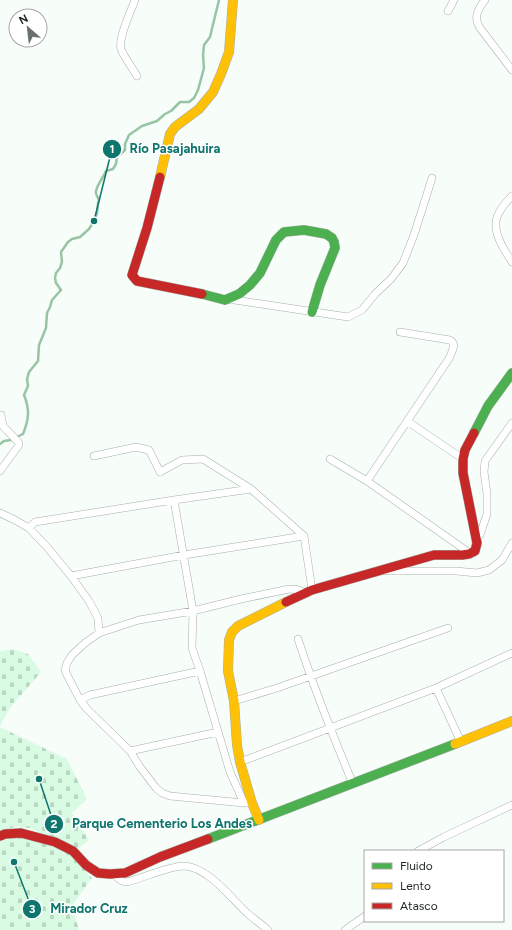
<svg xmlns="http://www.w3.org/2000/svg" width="512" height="930" viewBox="0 0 512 930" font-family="Figtree,sans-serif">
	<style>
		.cemetery { fill: url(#cemetery-stones) }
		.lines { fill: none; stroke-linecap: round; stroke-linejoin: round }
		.stream { stroke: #98c4a6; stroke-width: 2.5 }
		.street-casing { stroke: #a8afa9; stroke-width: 8 }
		.fast-casing { stroke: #a8afa9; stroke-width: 10 }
		.slow-casing { stroke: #a8afa9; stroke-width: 10 }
		.jam-casing { stroke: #a8afa9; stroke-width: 10 }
		.street { stroke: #fefffe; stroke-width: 7 }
		.fast { stroke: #4caf50; stroke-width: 9 }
		.slow { stroke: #ffc107; stroke-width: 9 }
		.jam { stroke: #c62828; stroke-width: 9 }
		.leader { fill: none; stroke: #0f766e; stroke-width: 1.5 }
		.callout-dot { fill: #0f766e; stroke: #fff; stroke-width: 1.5 }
		.mark-label { font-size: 12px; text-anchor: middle; font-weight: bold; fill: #fff }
		.callout-label { font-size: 13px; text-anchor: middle; font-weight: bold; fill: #0f766e; stroke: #fff; stroke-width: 3; stroke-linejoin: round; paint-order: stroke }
	</style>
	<defs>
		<pattern id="cemetery-stones" width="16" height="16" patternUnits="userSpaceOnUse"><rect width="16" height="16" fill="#d9fbe3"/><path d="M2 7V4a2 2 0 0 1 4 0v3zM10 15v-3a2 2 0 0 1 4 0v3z" fill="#bad7c2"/></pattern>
	</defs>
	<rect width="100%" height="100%" fill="#f7fdf8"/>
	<path class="cemetery" d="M 13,649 L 28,654 L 41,672 L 10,708 L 0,726 L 0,651 Z
		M 0,727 L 67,759 L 87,799 L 72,813 L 89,840 L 78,848 L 29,828 L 14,827 L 0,832 Z
		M 23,837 L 55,847 L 68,852 L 92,878 L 72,906 L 79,930 L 0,930 L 0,842 C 7,838 15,838 23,837 Z"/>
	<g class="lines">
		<path class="stream" d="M 0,444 L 4,441 L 11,440 L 23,434 C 29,419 30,410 24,395 L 28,386 L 27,379 L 29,372 L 38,361 L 39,345 L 46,328 L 47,313 L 50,307 L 52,300 L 61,290 L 56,283 L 55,278 L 56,273 L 60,268 L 62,262 L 61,252 L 68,242 L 72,239 L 80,237 L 89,229 L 94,221 L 97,213 L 98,203 L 99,200 C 98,197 96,195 96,193 C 95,187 104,177 106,171 L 113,169 L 116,164 L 117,157 L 125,150 L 125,144 L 129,135 L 142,126 L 157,121 L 165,114 L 171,111 L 180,102 L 189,102 L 194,98 L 198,90 L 204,68 L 203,55 L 204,45 L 210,37 L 219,0"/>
		<g class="street-casing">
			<path id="street" d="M 135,0 C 131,11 118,38 121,49 C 125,59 132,67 137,76
				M 485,0 C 478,9 473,17 480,28 L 512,70
				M 448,11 L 454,0
				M 512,196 C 506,202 500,209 497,217 C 492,232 504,250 512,262
				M 228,299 L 348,317 L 362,310 L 376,293 L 391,279 L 403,263 L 414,235 L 432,178
				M 407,421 L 463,459
				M 94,456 L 136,447 L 149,450 L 160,472 L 182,460 L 203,459 L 251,489 L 304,536 L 312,590
				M 330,459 L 367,481 L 471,554
				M 0,471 L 19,445 L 19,443 L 3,426 L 1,415
				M 367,481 L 450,357 C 452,350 457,344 450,340 L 400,332
				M 174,500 L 193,611 L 192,648 L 200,671 L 230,772 L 244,803
				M 0,513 L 13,519 L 29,528 L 47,547 L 71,576 L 89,601 L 98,618 L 99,633
				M 29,528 L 35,522 L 174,500 L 251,489
				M 476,537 L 480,535 L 487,514 L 487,494 L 484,472 L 485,461 L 512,423
				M 387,571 L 456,571 L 477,573 L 489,570 L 502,560 L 512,543
				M 71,576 L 184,555 L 304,536
				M 298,639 C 314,688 333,736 353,784
				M 436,688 L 461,742
				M 80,700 L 90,695 L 200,671
				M 234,701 L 277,688 L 448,628
				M 130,751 L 218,732
				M 240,762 L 436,688 L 512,653
				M 252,803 L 244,803 L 170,796 L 162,793 L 156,788 L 140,767 L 130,751 L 87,709 L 80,700 L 67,675 L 65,670 L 67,663 L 72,655 L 85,643 L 99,633 L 139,620 L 193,611 L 241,599 L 289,589 C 295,589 299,589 304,593
				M 418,851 L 444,837 L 512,805
				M 115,874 C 118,880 121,882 127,882 C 143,878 169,866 184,866 C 208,867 230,897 247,913 C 254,919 261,924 268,930
				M 345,930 L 365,916"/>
		</g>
		<g class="fast-casing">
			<path id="fast" d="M 202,294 L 225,300 L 239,294 L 250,285 L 260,273 L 276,240 L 284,232 L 304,230 L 326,234 L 332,238 L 334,242 L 335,248 L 320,285 L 312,312
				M 474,433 L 488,406 L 512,373
				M 208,839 L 455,744"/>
		</g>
		<g class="slow-casing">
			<path id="slow" d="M 160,177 L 170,134 L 175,127 L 199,109 L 213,92 L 221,74 L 229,52 L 233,0
				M 455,744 L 512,721
				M 259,820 L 252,803 L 240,762 L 237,745 L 234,701 L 228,671 L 229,640 L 232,632 L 238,626 L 286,602"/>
		</g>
		<g class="jam-casing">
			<path id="jam" d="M 160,177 L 147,228 L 132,275 L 137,281 L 202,294
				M 286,602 L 312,590 L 434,555 L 462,555 L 469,554 L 475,551 L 477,543 L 463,473 L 463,459 L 465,450 L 474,433
				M 0,836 L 5,834 L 21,833 L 55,842 L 73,851 L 86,865 L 98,873 L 110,874 L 125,873 L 160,857 L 208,839"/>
		</g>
		<use href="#street" class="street"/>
		<use href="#fast" class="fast"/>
		<use href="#slow" class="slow"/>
		<use href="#jam" class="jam"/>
	</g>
	<path class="leader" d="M94 221L112 149M39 779L54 824M14 862L32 909"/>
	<g class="callout-dot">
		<circle cx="94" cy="221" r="4"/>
		<circle cx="39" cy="779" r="4"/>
		<circle cx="14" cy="862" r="4"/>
		<circle cx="112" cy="149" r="10"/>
		<circle cx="54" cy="824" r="10"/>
		<circle cx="32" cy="909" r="10"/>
	</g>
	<g class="mark-label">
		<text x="112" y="153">1</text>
		<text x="54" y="828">2</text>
		<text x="32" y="913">3</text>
	</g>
	<g class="callout-label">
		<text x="175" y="153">Río Pasajahuira</text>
		<text x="162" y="828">Parque Cementerio Los Andes</text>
		<text x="89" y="913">Mirador Cruz</text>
	</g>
	<rect x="364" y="850" width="140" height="72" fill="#ffffff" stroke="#a5a8a6"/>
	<rect x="372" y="863" width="20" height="6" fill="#4caf50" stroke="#a5a8a6"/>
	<text x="400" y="870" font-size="12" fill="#1d2620">Fluido</text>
	<rect x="372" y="883" width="20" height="6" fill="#ffc107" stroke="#a5a8a6"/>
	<text x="400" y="890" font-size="12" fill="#1d2620">Lento</text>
	<rect x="372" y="903" width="20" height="6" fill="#c62828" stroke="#a5a8a6"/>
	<text x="400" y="910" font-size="12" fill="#1d2620">Atasco</text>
	<g transform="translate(28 28) rotate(332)"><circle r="19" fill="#ffffff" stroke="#a5a8a6"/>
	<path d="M0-3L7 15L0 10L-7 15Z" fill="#69716c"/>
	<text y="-6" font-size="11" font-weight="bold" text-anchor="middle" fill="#1d2620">N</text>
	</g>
</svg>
